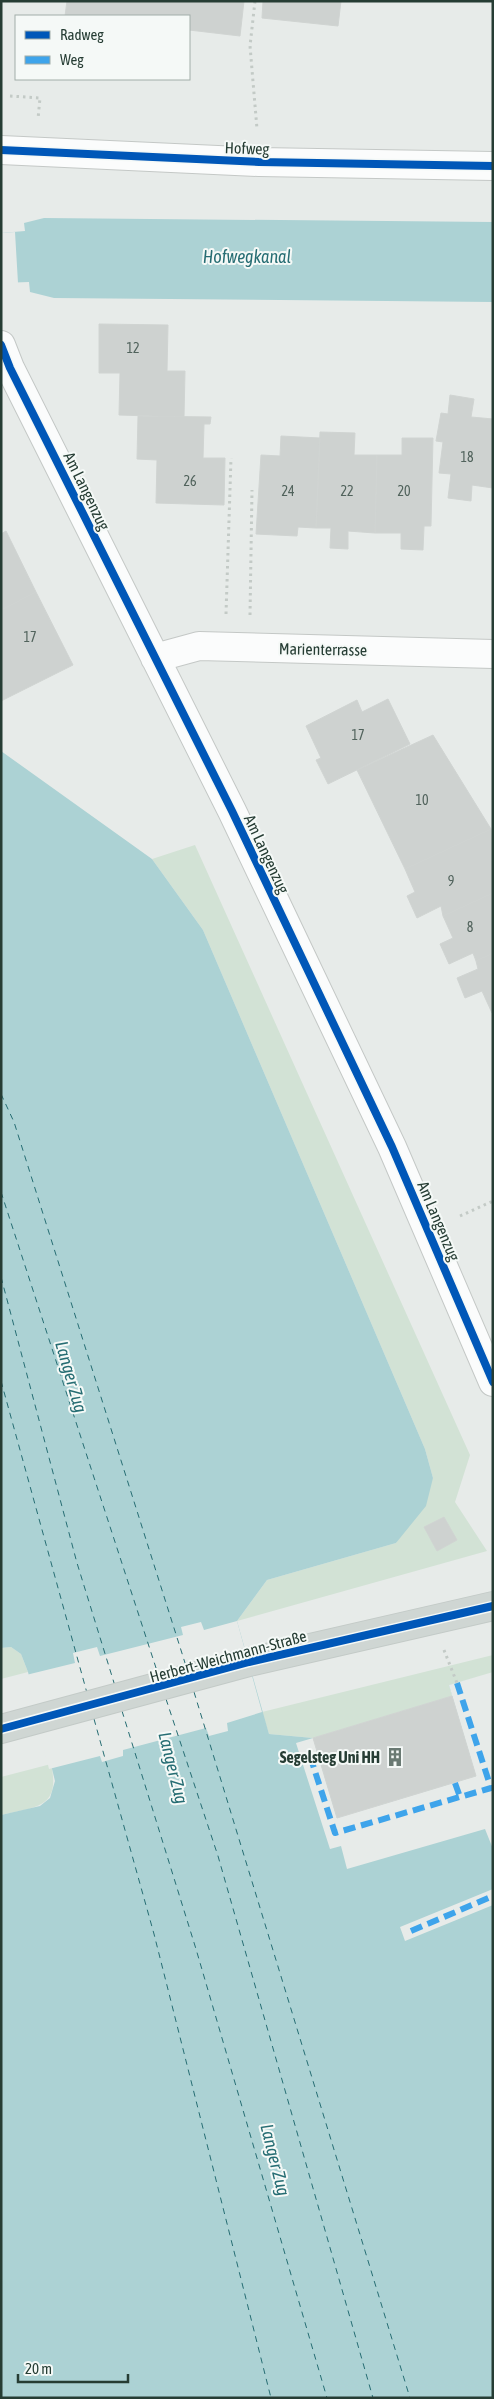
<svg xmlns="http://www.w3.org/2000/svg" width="494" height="2399" viewBox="0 0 494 2399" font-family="'Asap Condensed',sans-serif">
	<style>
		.green { fill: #d2e2d5 }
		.water { fill: #acd2d4 }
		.pier { fill: #e7ebe9 }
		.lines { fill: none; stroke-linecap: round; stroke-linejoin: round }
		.ferry { stroke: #266d73; stroke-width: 1; stroke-dasharray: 6 5; stroke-linecap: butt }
		.building { fill: #ced2d0; stroke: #d0d4d2 }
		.minor-casing { stroke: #c4c8c6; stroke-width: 30 }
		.major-casing { stroke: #c3cac7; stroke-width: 30 }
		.path { stroke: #c3cac6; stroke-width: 3; stroke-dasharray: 2.5 4; stroke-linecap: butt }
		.minor { stroke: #fbfcfc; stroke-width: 28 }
		.major { stroke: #cfd6d3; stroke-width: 28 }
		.quiet { stroke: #3ea4eb; stroke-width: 6; stroke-dasharray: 12 6; stroke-linecap: butt }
		.cycleway-casing { stroke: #f5f9f7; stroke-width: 11 }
		.cycleway { stroke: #0057b8; stroke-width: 8 }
		.labels { text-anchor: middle; stroke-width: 4; stroke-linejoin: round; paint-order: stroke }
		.number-label { font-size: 14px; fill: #51635c }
		.street-label { font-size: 16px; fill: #263d34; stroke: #f5f9f7 }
		.poi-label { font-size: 16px; font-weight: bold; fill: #263d34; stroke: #f5f9f7; text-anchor: end }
		.water-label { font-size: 18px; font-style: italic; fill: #266d73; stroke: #f5f9f7 }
	</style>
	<rect width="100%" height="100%" fill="#e7ebe9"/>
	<path class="green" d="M 195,845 L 470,1455 L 455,1502 L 487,1551 L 237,1621 L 267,1580 L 396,1543 L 433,1478 L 425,1449 L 203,930 L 152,859 Z
		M 11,1647 L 21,1654 L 28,1672 L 1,1679 L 1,1648 Z
		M 493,1655 L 493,1673 L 449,1685 L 452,1696 L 313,1738 L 269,1734 L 262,1712 Z
		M 51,1764 C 61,1808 36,1807 1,1815 L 1,1777 Z"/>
	<path class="water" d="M 44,218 L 493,222 L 493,302 L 54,298 L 30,292 L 29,282 L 1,283 L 1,233 L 25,231 L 24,223 Z
		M 1,751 L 152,859 L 203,930 L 425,1449 L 433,1478 L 426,1506 L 396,1543 L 267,1580 L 237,1621 L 269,1734 L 313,1738 L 338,1818 L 476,1776 L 449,1685 L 493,1673 L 493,2398 L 1,2398 L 1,1815 L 40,1806 L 50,1798 L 55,1781 L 28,1672 L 21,1654 L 11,1647 L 1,1648 Z"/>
	<path class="pier" d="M 15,232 L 18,283 L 1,283 L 1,233 Z
		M 237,1621 L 262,1712 L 227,1723 L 228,1731 L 209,1736 L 206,1728 L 123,1750 L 123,1756 L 102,1762 L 100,1756 L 49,1769 L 26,1675 L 75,1663 L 73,1653 L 97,1647 L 100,1656 L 183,1635 L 181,1627 L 201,1622 L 204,1630 Z
		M 493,1672 L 493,1849 L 485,1829 L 347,1869 L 341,1846 L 330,1849 L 296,1743 L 313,1738 L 337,1818 L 476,1776 L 449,1685 Z
		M 493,1889 L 493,1905 L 405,1941 L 400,1927 Z"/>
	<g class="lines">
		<path class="ferry" d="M 1,1094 L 14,1122 L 186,1666
			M 1,1192 L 158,1674
			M 1,1277 L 77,1563 L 115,1686
			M 1,1381 L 87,1693
			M 194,1692 L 410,2398
			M 166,1699 L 218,1856 L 373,2398
			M 122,1711 L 196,1949 L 327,2398
			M 94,1719 L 154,1934 L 271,2398"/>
	</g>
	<path class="building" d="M 67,1 L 244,1 L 240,36 L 189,30 L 189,16 L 65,16 Z
		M 263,1 L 341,1 L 338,26 L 262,18 Z
		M 99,324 L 168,325 L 167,371 L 185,371 L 184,417 L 119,415 L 120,373 L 99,373 Z
		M 450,395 L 474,399 L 471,417 L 493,419 L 493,488 L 472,485 L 471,501 L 448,498 L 451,474 L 439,473 L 443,442 L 436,441 L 441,413 L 448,414 Z
		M 138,416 L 211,417 L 210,424 L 204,424 L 203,458 L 225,458 L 224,505 L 156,503 L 157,460 L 137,459 Z
		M 320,432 L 355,433 L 354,455 L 377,455 L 375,533 L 348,531 L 348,549 L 330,548 L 331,528 L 316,528 Z
		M 281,436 L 320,438 L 316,528 L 298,527 L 297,536 L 256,534 L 261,455 L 280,456 Z
		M 402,438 L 433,438 L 431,526 L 424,526 L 423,550 L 401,549 L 401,533 L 375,533 L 377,455 L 402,455 Z
		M 6,531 L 36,592 L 1,610 L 1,534 Z
		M 36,592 L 73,665 L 1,701 L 1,610 Z
		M 388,699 L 410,744 L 328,784 L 316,760 L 321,758 L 306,726 L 357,700 L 362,712 Z
		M 433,735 L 491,829 L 405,869 L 357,770 Z
		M 491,829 L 493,893 L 443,916 L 441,906 L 417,918 L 407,896 L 415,892 L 405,869 Z
		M 493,893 L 493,953 L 476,961 L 473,953 L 449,964 L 440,944 L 453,938 L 443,916 Z
		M 493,953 L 493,1013 L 492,1013 L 482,991 L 465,998 L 457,978 L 478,969 L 476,961 Z
		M 444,1517 L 457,1540 L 437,1551 L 424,1527 Z
		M 452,1696 L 476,1776 L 337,1818 L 313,1738 Z"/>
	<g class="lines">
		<g class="minor-casing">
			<path id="minor" d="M 1,150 L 259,162 L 493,166
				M 1,345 L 10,368 L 232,811 L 392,1147 L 493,1382
				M 155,658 L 199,646 L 493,654"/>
		</g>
		<g class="major-casing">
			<path id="major" d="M 1,1729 L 249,1662 L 493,1606"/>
		</g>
		<path class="path" d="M 255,1 L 250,46 L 257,129
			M 10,96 L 40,98 L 38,119
			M 226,614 L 231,458
			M 250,615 L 252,490
			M 460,1216 L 493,1201
			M 444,1650 L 457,1683"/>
		<use href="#minor" class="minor"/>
		<use href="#major" class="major"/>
		<path class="quiet" d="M 310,1756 L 335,1833 L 491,1788 L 457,1683
			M 455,1783 L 460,1797
			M 411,1931 L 493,1896"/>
		<g class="cycleway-casing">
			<path id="cycleway" d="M 1,150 L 259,162 L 493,166
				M 1,345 L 10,368 L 232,811 L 392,1147 L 493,1382
				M 1,1729 L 249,1662 L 493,1606"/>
		</g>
		<use href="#cycleway" class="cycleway"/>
	</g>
	<defs>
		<g id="building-bare" transform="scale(1.5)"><path d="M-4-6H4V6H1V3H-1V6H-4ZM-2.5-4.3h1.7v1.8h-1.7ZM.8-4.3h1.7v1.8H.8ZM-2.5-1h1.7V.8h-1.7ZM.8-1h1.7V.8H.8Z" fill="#6a7a73" stroke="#f5f9f7" stroke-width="2.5" paint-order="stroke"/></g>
	</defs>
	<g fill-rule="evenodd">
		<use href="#building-bare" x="395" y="1757"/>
	</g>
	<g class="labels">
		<g class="number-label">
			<text x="133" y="353">12</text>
			<text x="467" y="462">18</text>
			<text x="190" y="486">26</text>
			<text x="288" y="496">24</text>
			<text x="347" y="496">22</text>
			<text x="404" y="496">20</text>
			<text x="30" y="642">17</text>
			<text x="358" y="740">17</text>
			<text x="422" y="805">10</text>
			<text x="451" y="886">9</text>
			<text x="470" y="932">8</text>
		</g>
		<g class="street-label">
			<text transform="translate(247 148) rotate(2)" y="6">Hofweg</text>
			<text transform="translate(87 491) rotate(64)" y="6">Am Langenzug</text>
			<text transform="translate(323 649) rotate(1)" y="6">Marienterrasse</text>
			<text transform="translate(267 854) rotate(65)" y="6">Am Langenzug</text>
			<text transform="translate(439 1221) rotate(67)" y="6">Am Langenzug</text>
			<text transform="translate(228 1656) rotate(-15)" y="6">Herbert-Weichmann-Straße</text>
		</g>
		<g class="poi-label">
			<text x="380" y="1763">Segelsteg Uni HH</text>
		</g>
		<g class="water-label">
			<text x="247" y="263">Hofwegkanal</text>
			<text transform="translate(71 1377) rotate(74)" y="6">Langer Zug</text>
			<text transform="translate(173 1768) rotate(76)" y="6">Langer Zug</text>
			<text transform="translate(275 2160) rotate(76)" y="6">Langer Zug</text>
		</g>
	</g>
	<rect width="494" height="2399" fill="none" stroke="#263d34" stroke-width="5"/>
	<rect x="15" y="15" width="175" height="65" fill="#f5f9f7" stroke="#a2aea9"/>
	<rect x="25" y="31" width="25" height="8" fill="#0057b8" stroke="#a2aea9"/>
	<text x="60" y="40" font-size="15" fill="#263d34">Radweg</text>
	<rect x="25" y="56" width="25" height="8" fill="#3ea4eb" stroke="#a2aea9"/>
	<text x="60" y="65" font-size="15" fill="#263d34">Weg</text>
	<path d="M18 2374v8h110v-8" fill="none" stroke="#263d34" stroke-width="2.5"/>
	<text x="25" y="2374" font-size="15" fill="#263d34" stroke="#f5f9f7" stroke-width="4" paint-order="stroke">20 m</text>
</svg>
